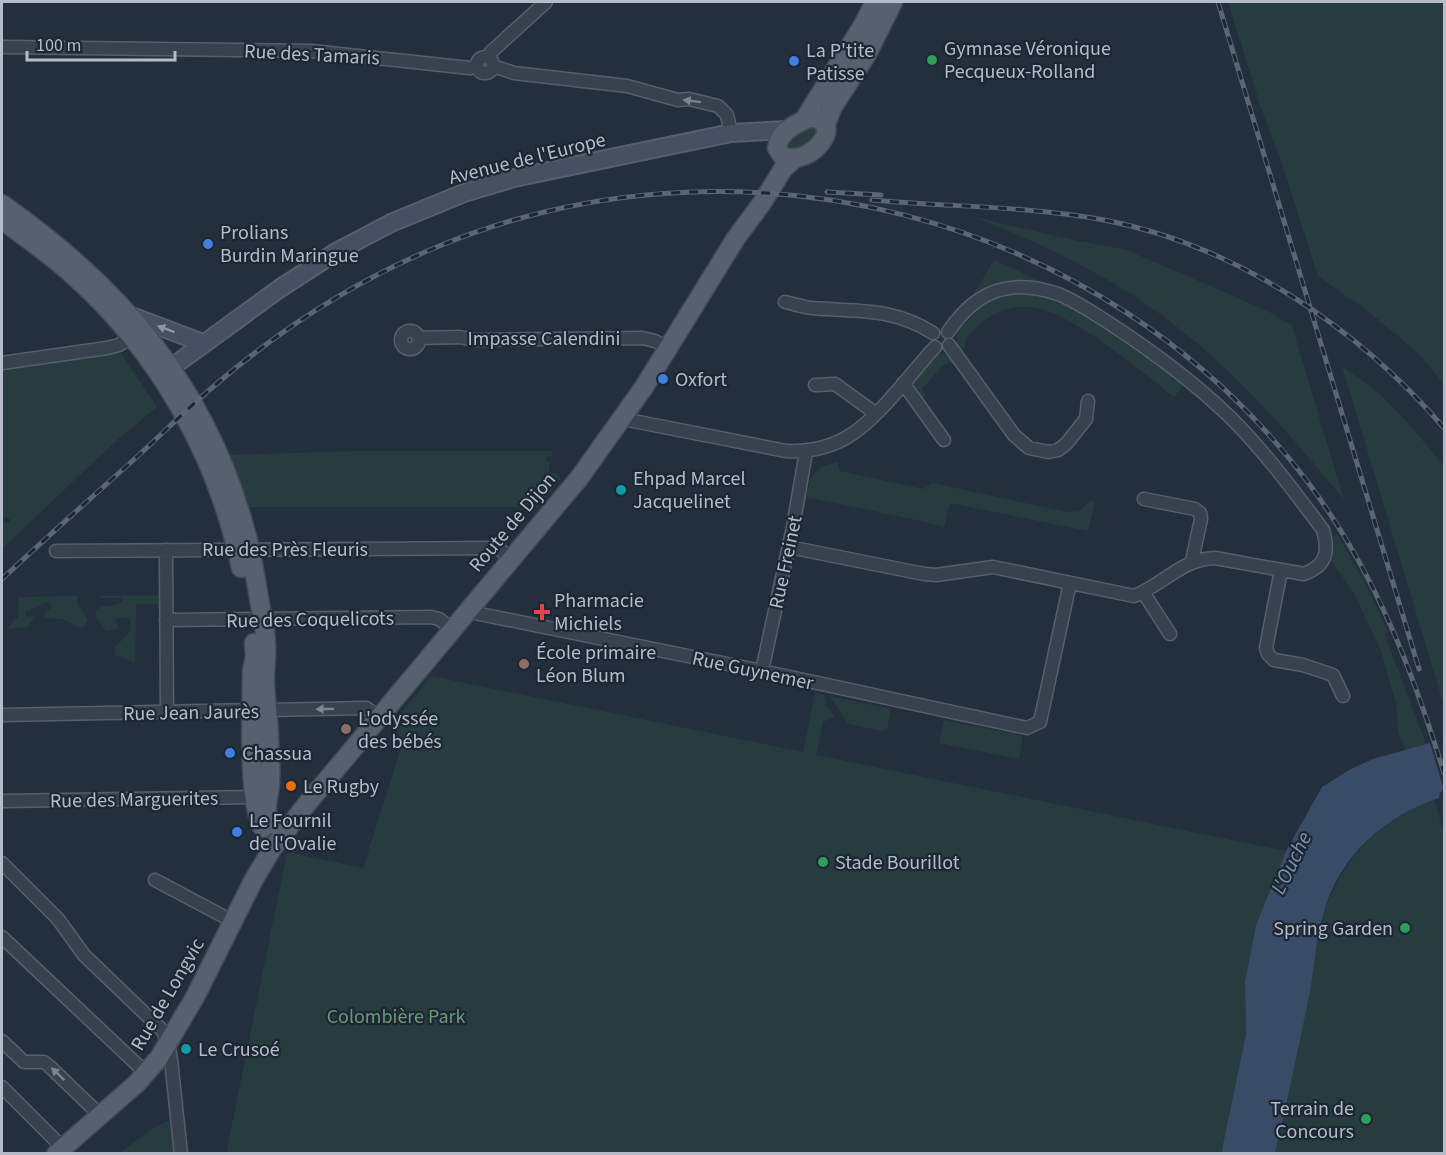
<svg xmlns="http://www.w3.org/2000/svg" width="1446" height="1155" viewBox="0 0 1446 1155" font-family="'Source Sans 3',sans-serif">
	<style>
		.green { fill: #263c3f }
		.water { fill: #394c67 }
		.pier { fill: #242f3e }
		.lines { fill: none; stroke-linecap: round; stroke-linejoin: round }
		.street-casing { stroke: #565f6c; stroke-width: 15 }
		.secondary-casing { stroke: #565f6c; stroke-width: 20 }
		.primary-casing { stroke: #414a57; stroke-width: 21 }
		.street { stroke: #38414e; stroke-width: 12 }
		.secondary { stroke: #465061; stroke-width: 16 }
		.primary { stroke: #56606e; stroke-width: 18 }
		.rail-casing { stroke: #5a6575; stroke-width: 5 }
		.rail { stroke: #1d2633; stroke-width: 3; stroke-dasharray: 9; stroke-linecap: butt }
		.oneway { fill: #7c8592 }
		.oneway2 { fill: #8e96a5 }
		.leisure-dot { fill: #2e9e5b; stroke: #1d2633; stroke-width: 2 }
		.shop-dot { fill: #3f7fe0; stroke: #1d2633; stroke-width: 2 }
		.culture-dot { fill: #0f9aa8; stroke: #1d2633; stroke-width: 2 }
		.health-dot { fill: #e0444e; stroke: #1d2633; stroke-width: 2 }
		.education-dot { fill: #8d6e63; stroke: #1d2633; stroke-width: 2 }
		.food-dot { fill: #e8710a; stroke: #1d2633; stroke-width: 2 }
		.labels { text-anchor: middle; stroke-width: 4.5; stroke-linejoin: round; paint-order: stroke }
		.poi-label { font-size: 20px; fill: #b4bcc9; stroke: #1d2633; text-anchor: start }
		.street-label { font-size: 20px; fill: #b4bcc9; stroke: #1d2633 }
		.park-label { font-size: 20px; fill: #6b9a76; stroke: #1d2633 }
		.water-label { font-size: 21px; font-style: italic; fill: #7c92b1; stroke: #1d2633 }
	</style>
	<rect width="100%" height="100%" fill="#242f3e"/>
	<path class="green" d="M 1228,2 L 1444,2 L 1444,384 L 1418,353 L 1369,312 L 1318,276 L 1282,164 L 1260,105 Z
		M 815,126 L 817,135 L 803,147 L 791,150 L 788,147 C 789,135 804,128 815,126 Z
		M 974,217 L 1078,241 L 1124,249 L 1229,294 L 1269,312 L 1292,326 L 1344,500 C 1279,420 1211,343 1123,289 C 1076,260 1025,237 974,217 Z
		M 994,260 L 1040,281 L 1081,302 L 1190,377 L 1174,397 C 1141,371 1075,315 1036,308 C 1018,304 998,310 984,321 C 973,329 961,340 965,354 L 957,343 L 957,333 L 980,308 L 971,299 Z
		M 119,351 L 157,407 L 116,441 L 2,549 L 2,523 L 9,523 L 11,520 L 6,517 L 2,519 L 2,369 Z
		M 939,353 L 949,354 L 959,367 L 950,363 L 942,366 L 922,389 L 927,396 L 921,400 L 911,383 L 936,354 Z
		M 1342,366 L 1380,394 L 1407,422 L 1444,466 L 1444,706 Z
		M 355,451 L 552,451 L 552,456 L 546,456 L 546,462 L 549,462 L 549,473 L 556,473 L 561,478 L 538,507 L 250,507 L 230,455 Z
		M 837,462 L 840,471 L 923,489 L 932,483 L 1067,512 L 1079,511 L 1090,501 L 1095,501 L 1088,531 L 950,503 L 944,527 L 926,522 L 806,497 C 812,472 812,470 837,462 Z
		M 1337,534 L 1368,589 L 1388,631 L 1384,633 L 1426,744 L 1406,750 L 1398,733 L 1396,703 L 1381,651 L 1354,593 L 1329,558 L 1331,538 Z
		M 160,595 L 160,604 L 136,604 L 135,662 L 115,655 L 115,647 L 129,633 L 131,621 L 128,618 L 118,617 L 115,620 L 119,628 L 117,630 L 106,631 L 95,617 L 96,610 C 104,603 114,609 122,601 L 121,598 L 101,598 L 101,596 Z
		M 77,596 L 77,603 L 88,620 L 85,626 L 80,628 L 63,619 L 45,618 L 44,615 L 52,606 L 47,602 L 25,612 L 25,616 L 35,617 L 27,627 L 6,629 L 18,617 L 19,597 Z
		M 431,676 L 803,752 L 815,693 L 824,695 L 826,704 L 835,717 L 823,722 L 816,755 L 1286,851 L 1256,925 L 1245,981 L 1246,1034 L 1221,1153 L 226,1154 L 287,852 L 363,868 L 402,745 L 396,719 Z
		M 830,696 L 891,709 L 887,729 L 882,731 L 848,724 Z
		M 944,720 L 1023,736 L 1019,759 L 939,743 Z
		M 1434,800 L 1444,833 L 1444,1153 L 1274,1154 L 1324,912 C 1343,859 1380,817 1434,800 Z
		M 172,1119 L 176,1153 L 119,1154 L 148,1131 Z"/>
	<path class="water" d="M 1444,739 L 1444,788 L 1440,793 L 1439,798 C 1386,815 1339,856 1324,912 C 1316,939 1314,969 1309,997 C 1298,1049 1287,1102 1275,1153 L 1221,1154 L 1246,1034 L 1245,981 L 1256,925 L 1286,851 L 1322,787 L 1349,770 L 1373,759 Z"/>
	<path class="pier" d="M 1444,736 L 1444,790 L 1429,740 Z"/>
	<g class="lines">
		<g class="street-casing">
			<path id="street" d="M 2,47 L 311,51 L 470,68 L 477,66
				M477 65a8 8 0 1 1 16 0a8 8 0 1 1-16 0Z
				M 490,58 L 491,52 L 546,2
				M 493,66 L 514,73 L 627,86 L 678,100 L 689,99 L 718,106 L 727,115 L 731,133
				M 785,302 C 794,304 803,307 812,308 C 858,312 892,307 933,333
				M401 340a9 9 0 1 1 18 0a9 9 0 1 1-18 0Z
				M 418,338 L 460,337 L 476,340 L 642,338 L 655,341 L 668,348
				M 949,345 L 1014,435 L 1029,448 L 1049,452 L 1058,450 L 1066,444 L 1086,419 L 1088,401
				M 2,363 L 107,348 L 119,345 L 136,333
				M 903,383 L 944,440
				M 815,385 L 835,384 L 875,413
				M 623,419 L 786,451 C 809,452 833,447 852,434 C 880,416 912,372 935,347
				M 1144,499 L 1195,509 L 1200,513 L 1201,519 L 1192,561
				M 789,547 L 924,574 L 936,575 L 993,567 L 1134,596 C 1163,585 1181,559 1215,558 L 1304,574 C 1327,565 1329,552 1323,530 C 1294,491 1265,452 1231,418 C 1194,382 1152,351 1109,323 C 1093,313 1076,301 1058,294 C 1041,288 1022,285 1004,289 C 979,294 962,312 948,332
				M 166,550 L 167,712
				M 56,551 L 498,548 L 510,558
				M 1281,570 L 1266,648 L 1268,654 L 1274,660 L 1303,665 L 1333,675 L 1343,696
				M 1143,592 L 1170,634
				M 465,611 L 762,671 L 1027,728 L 1040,722 L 1070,583
				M 166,620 L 431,617 L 439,619 L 451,628
				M 762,671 L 793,527 L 806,452
				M 2,715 L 366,708 L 379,717
				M 2,801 L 260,797
				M 2,863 L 58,919 L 84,955 L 163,1031 L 168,1044 L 171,1060 L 181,1154
				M 155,880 L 234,922
				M 2,937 L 146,1073
				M 2,1041 L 24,1062 L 44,1062 L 49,1066 L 100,1115
				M 2,1087 L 63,1148"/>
		</g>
		<g class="secondary-casing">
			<path id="secondary" d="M 129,315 L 203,343
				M 161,375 L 279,289 L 336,252 L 391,223 L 464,193 L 514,178 L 731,133 L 787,130"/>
		</g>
		<g class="primary-casing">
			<path id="primary" d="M 810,118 C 848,118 812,169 782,156 L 777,148 C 779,132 796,123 810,118 Z
				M 804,120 L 863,25 L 875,2
				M 825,127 L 832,108 L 867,54 L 893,2
				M 2,204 C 123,289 209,390 247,537 C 253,559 256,582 260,604 C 262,617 266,631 266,644 C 267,658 264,672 265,685 C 266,704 269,721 269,740 C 270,755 271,770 270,785 C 269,795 266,803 267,812 C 268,821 278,827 285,832
				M 2,220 C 26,238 51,255 74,276 C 159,352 218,457 241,568
				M 254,643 L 255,657 L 252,671 C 252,704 247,805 263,828
				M 56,1154 L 136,1084 L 159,1058 L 195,997 L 253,881 L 272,849 L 306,805 L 580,477 L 644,387 L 736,238 L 762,203 L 783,169 L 794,159"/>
		</g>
		<use href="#street" class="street"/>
		<use href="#secondary" class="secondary"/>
		<use href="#primary" class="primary"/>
		<g class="rail-casing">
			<path id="rail" d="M 1218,2 L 1419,669
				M 827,192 L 881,195
				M 872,200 C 949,207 1028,206 1104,220 C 1236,245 1358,328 1444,428
				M 2,579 C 47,537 93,496 139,455 C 164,432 188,408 214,386 C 277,332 349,285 425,252 C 733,118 1104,212 1307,481 C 1375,572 1411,666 1444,773"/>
		</g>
		<use href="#rail" class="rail"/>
	</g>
	<defs><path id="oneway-solid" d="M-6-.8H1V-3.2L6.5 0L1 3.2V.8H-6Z" transform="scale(1.5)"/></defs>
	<g class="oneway">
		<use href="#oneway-solid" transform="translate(692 101) rotate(-173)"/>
		<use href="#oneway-solid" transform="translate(325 709) rotate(179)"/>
		<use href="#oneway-solid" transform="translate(58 1074) rotate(-136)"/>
	</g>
	<use class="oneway2" href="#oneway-solid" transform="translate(166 329) rotate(-160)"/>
	<g class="leisure-dot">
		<circle cx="932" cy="60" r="6"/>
		<circle cx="823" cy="862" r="6"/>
		<circle cx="1405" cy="928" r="6"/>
		<circle cx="1366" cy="1119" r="6"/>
	</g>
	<g class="shop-dot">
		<circle cx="794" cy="61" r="6"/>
		<circle cx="208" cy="244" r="6"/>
		<circle cx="663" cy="379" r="6"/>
		<circle cx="230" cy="753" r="6"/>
		<circle cx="237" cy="832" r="6"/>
	</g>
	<g class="culture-dot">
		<circle cx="621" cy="490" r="6"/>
		<circle cx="186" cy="1049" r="6"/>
	</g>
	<path class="health-dot" d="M539 603h6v6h6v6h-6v6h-6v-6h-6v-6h6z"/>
	<g class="education-dot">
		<circle cx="524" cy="664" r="6"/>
		<circle cx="346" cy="729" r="6"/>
	</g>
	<circle class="food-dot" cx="291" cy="786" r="6"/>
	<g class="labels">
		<g class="poi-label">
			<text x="944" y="55">Gymnase Véronique<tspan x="944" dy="23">Pecqueux-Rolland</tspan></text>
			<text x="806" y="57">La P'tite<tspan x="806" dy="23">Patisse</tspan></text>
			<text x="220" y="239">Prolians<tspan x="220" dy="23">Burdin Maringue</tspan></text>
			<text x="675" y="386">Oxfort</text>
			<text x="633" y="485">Ehpad Marcel<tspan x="633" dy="23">Jacquelinet</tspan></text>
			<text x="554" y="607">Pharmacie<tspan x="554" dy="23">Michiels</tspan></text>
			<text x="536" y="659">École primaire<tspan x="536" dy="23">Léon Blum</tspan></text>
			<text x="358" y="725">L'odyssée<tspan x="358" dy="23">des bébés</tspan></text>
			<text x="242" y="760">Chassua</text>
			<text x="303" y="793">Le Rugby</text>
			<text x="249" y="827">Le Fournil<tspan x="249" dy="23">de l'Ovalie</tspan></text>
			<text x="835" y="869">Stade Bourillot</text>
			<text x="1393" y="935" text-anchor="end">Spring Garden</text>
			<text x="198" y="1056">Le Crusoé</text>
			<text x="1354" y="1115" text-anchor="end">Terrain de<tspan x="1354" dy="23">Concours</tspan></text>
		</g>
		<g class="street-label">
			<text transform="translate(312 54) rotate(3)" y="7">Rue des Tamaris</text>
			<text transform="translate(527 158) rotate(-14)" y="7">Avenue de l'Europe</text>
			<text x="544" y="345">Impasse Calendini</text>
			<text transform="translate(512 522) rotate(-50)" y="7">Route de Dijon</text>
			<text x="285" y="556">Rue des Près Fleuris</text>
			<text transform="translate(785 562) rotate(-78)" y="7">Rue Freinet</text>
			<text transform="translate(310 619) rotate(-1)" y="7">Rue des Coquelicots</text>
			<text transform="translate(753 670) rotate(12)" y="7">Rue Guynemer</text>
			<text transform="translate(191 712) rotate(-1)" y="7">Rue Jean Jaurès</text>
			<text transform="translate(134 799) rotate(-1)" y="7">Rue des Marguerites</text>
			<text transform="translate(167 994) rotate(-60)" y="7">Rue de Longvic</text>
		</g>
		<g class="park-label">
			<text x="396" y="1023">Colombière Park</text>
		</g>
		<g class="water-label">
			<text transform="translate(1291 863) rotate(-64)" y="7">L'Ouche</text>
		</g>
	</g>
	<rect width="1446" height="1155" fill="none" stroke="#b4bcc9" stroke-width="6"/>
	<path d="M27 51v9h148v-9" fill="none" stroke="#b4bcc9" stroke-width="3"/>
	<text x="36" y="51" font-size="18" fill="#b4bcc9" stroke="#1d2633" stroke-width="4.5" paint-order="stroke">100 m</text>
</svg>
